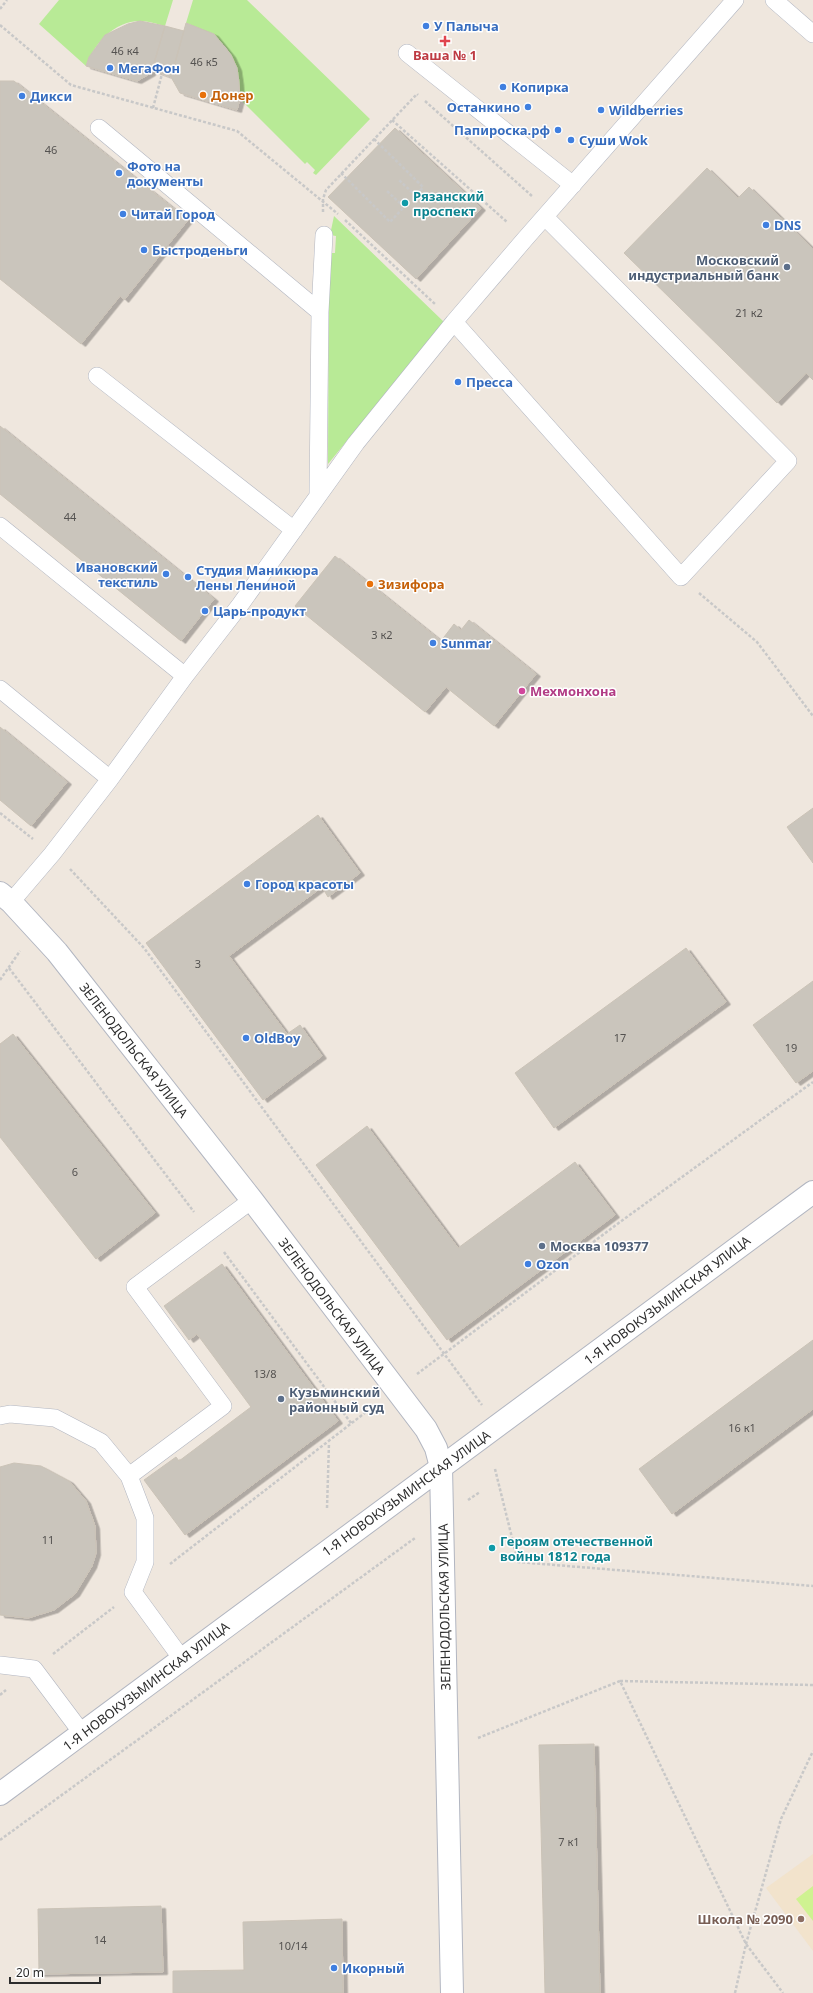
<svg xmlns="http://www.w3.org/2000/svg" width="813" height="1993" viewBox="0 0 813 1993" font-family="'Noto Sans',sans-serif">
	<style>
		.education { fill: #f2e3cc }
		.green { fill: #b8ea96 }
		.pitch { fill: #cff291 }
		.building { fill: #cac5bc; stroke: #cbc3b7; filter: url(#shadow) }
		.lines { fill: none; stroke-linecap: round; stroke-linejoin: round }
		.lane-casing { stroke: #b2b6c1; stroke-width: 18 }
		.street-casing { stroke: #b2b6c1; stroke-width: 24 }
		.secondary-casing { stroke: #b2b6c1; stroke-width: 24 }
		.path { stroke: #c8c8c8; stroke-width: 2.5; stroke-dasharray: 3 2; stroke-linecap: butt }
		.lane { stroke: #fff; stroke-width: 17 }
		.street { stroke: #fff; stroke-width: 22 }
		.secondary { stroke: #fff; stroke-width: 22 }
		.shop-dot { fill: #3f7fe0; stroke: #fff; stroke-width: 1.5 }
		.health-dot { fill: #e0444e; stroke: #fff; stroke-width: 1.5 }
		.food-dot { fill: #e8710a; stroke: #fff; stroke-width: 1.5 }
		.culture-dot { fill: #0f9aa8; stroke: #fff; stroke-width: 1.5 }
		.service-dot { fill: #5c6f8a; stroke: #fff; stroke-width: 1.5 }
		.hotel-dot { fill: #d1479c; stroke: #fff; stroke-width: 1.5 }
		.education-dot { fill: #8d6e63; stroke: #fff; stroke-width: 1.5 }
		.labels { text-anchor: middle; stroke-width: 3; stroke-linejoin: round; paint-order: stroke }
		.number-label { font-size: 11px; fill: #545250 }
		.shop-label { font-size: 13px; font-weight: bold; fill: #366cbe; stroke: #fff; text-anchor: start }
		.health-label { font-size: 13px; font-weight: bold; fill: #be3a42; stroke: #fff }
		.food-label { font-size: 13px; font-weight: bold; fill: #c56008; stroke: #fff; text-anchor: start }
		.culture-label { font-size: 13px; font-weight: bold; fill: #0d838f; stroke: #fff; text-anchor: start }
		.service-label { font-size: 13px; font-weight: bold; fill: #4e5e75; stroke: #fff; text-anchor: start }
		.hotel-label { font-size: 13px; font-weight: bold; fill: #b23c85; stroke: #fff; text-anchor: start }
		.street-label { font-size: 13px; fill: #2c2c2c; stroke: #fff }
		.education-label { font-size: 13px; font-weight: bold; fill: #785e54; stroke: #fff; text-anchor: end }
	</style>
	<defs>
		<filter id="shadow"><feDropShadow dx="4.5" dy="2.5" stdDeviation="0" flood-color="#0004"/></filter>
	</defs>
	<rect width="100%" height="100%" fill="#efe7de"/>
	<path class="education" d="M 813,1854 L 813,1951 L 766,1888 Z"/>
	<path class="green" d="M 59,0 L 173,0 L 165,26 C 157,24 148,21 140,21 C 114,21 94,44 86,66 L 39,24 Z
		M 193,0 L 247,0 L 370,119 L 316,175 L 313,173 L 315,170 L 307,162 L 305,164 L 240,99 C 239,55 228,39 186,23 Z
		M 334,216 L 444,322 L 328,464 L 329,253 L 335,253 L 336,236 L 330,235 Z"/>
	<path class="pitch" d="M 813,1886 L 813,1921 L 796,1899 Z"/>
	<path class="building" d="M 140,21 L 165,26 L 151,73 L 137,81 L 86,66 L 89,57 L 105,35 L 128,24 Z
		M 186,23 L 214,34 L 231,55 L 237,68 L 239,82 L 240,99 L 237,110 L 180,93 L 171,77 Z
		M 165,26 L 184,31 L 171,77 L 152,70 Z
		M 0,81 L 14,81 L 188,220 L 124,300 L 120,296 L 81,344 L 0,279 Z
		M 395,128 L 481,208 L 416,279 L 328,197 Z
		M 707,168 L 738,198 L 749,187 L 813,249 L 813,380 L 806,373 L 777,403 L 624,253 Z
		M 0,426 L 214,599 L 181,641 L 0,494 Z
		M 335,556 L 441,641 L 454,624 L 461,630 L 469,620 L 536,674 L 494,726 L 446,687 L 425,712 L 295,606 Z
		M 0,727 L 67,782 L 31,826 L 0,800 Z
		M 813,808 L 813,863 L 787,827 Z
		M 318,815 L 360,873 L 328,897 L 322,887 L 229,956 L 287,1034 L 300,1025 L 322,1056 L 263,1100 L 146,943 Z
		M 686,948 L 726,1002 L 554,1128 L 515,1073 Z
		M 813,981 L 813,1071 L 796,1083 L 753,1025 Z
		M 13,1034 L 155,1213 L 96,1259 L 0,1137 L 0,1044 Z
		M 367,1126 L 458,1248 L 575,1162 L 615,1215 L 447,1340 L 316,1165 Z
		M 222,1264 L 338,1421 L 185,1535 L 144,1480 L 176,1457 L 179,1461 L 251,1407 L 197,1334 L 189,1340 L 164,1306 Z
		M 813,1340 L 813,1409 L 672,1514 L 639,1469 Z
		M 14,1463 L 41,1466 L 69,1481 L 86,1501 L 95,1526 L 96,1553 L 92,1566 L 75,1594 L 54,1610 L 28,1618 L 0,1615 L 0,1467 Z
		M 594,1744 L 600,1993 L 545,1993 L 539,1745 Z
		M 161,1906 L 163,1972 L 39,1974 L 38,1909 Z
		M 342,1919 L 343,1993 L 173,1993 L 173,1971 L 244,1970 L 243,1922 Z"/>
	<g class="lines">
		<g class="lane-casing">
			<path id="lane" d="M 774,0 L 813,34
				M 407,53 L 573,185
				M 99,128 L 320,312
				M 454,322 L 681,577 L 788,461 L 545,217
				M 97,376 L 294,530
				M 318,494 L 320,312 L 324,235
				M 0,526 L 185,676
				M 0,689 L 110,779
				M 11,902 L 52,854 L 110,779 L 185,676 L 240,605 L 356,443 L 454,322 L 525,239 L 735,0
				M 0,1416 L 10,1414 L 55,1418 L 101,1442 L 129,1476 L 145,1518 L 145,1562 L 133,1592 L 182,1659
				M 129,1476 L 223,1406 L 135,1287 L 252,1200
				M 0,1665 L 34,1669 L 82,1733"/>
		</g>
		<g class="street-casing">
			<path id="street" d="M 0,893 L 11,902 L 57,952 L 252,1200 L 426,1429 L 436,1448 L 441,1467"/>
		</g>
		<g class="secondary-casing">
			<path id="secondary" d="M 441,1467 L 452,1993
				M 0,1794 L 813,1192"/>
		</g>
		<path class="path" d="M 0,9 L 7,0
			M 0,25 L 71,85 L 237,131 L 338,214
			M 425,101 L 532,196
			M 153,108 L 162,74
			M 392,120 L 507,222
			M 374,139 L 423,187 L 416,196 L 399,180
			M 341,173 L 390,222 L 404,207 L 387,191
			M 323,212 L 323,199 L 326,190 L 417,94 L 418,95
			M 345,220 L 436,305
			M 699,593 L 757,642 L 813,716
			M 0,813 L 33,839
			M 70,869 L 144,948 L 482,1405
			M 9,968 L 194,1212
			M 0,980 L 20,951
			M 224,1252 L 351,1423
			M 417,1374 L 620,1222 L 813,1082
			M 495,1469 L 518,1562 L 813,1586
			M 468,1500 L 480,1492
			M 327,1508 L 329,1443
			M 170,1564 L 375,1405
			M 53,1654 L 114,1607
			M 620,1681 L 813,1685
			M 0,1695 L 6,1690
			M 478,1738 L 620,1681 L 746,1944 L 783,1993
			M 0,1840 L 415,1538
			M 735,1993 L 746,1944 L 781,1819 L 813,1751"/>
		<use href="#lane" class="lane"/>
		<use href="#street" class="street"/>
		<use href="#secondary" class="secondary"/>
	</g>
	<g class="shop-dot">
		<circle cx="426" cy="26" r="4"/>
		<circle cx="110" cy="68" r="4"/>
		<circle cx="503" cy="87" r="4"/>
		<circle cx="22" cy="96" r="4"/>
		<circle cx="528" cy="107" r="4"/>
		<circle cx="601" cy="110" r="4"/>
		<circle cx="558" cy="130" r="4"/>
		<circle cx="571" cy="140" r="4"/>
		<circle cx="119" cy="173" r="4"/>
		<circle cx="123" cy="214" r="4"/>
		<circle cx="766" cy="225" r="4"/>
		<circle cx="144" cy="250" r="4"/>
		<circle cx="458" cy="382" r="4"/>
		<circle cx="166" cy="574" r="4"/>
		<circle cx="188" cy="577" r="4"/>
		<circle cx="205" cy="611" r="4"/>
		<circle cx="433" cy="643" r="4"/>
		<circle cx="247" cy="884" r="4"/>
		<circle cx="246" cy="1038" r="4"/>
		<circle cx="528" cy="1264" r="4"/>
		<circle cx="334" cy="1968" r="4"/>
	</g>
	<path class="health-dot" d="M443 35h4v4h4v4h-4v4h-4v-4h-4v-4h4z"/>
	<g class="food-dot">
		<circle cx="203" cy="95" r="4"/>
		<circle cx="370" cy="584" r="4"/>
	</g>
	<g class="culture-dot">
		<circle cx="405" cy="203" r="4"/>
		<circle cx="492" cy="1548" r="4"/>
	</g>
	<g class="service-dot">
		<circle cx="787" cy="267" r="4"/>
		<circle cx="542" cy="1246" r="4"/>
		<circle cx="281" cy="1399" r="4"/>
	</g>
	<circle class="hotel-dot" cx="522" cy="691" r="4"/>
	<circle class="education-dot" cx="801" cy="1919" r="4"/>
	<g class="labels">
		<g class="number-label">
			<text x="125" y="55">46 к4</text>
			<text x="204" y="66">46 к5</text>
			<text x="51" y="154">46</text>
			<text x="749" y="317">21 к2</text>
			<text x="70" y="521">44</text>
			<text x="382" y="639">3 к2</text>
			<text x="198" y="968">3</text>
			<text x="620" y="1042">17</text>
			<text x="791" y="1052">19</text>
			<text x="75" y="1176">6</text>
			<text x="265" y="1378">13/8</text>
			<text x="742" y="1432">16 к1</text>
			<text x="48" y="1544">11</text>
			<text x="569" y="1846">7 к1</text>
			<text x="100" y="1944">14</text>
			<text x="293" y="1950">10/14</text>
		</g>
		<g class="shop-label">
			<text x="434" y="31">У Палыча</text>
			<text x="118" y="73">МегаФон</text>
			<text x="511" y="92">Копирка</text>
			<text x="30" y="101">Дикси</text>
			<text x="520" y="112" text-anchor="end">Останкино</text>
			<text x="609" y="115">Wildberries</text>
			<text x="550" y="135" text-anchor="end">Папироска.рф</text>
			<text x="579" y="145">Суши Wok</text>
			<text x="127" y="171">Фото на<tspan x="127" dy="15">документы</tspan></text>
			<text x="131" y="219">Читай Город</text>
			<text x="774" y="230">DNS</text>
			<text x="152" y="255">Быстроденьги</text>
			<text x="466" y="387">Пресса</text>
			<text x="158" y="572" text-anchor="end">Ивановский<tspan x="158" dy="15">текстиль</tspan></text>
			<text x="196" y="575">Студия Маникюра<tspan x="196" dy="15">Лены Лениной</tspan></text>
			<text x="213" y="616">Царь-продукт</text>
			<text x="441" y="648">Sunmar</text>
			<text x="255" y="889">Город красоты</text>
			<text x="254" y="1043">OldBoy</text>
			<text x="536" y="1269">Ozon</text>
			<text x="342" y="1973">Икорный</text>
		</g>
		<g class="health-label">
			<text x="445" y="60">Ваша № 1</text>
		</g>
		<g class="food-label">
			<text x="211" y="100">Донер</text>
			<text x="378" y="589">Зизифора</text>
		</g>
		<g class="culture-label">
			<text x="413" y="201">Рязанский<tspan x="413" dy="15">проспект</tspan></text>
			<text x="500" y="1546">Героям отечественной<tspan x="500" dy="15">войны 1812 года</tspan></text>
		</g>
		<g class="service-label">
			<text x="779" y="265" text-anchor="end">Московский<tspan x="779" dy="15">индустриальный банк</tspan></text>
			<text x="550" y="1251">Москва 109377</text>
			<text x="289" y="1397">Кузьминский<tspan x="289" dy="15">районный суд</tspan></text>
		</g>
		<g class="hotel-label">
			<text x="530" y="696">Мехмонхона</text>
		</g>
		<g class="street-label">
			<text transform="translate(134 1050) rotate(52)" y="5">ЗЕЛЕНОДОЛЬСКАЯ УЛИЦА</text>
			<text transform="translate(667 1300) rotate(-37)" y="5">1-Я НОВОКУЗЬМИНСКАЯ УЛИЦА</text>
			<text transform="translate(332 1306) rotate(53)" y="5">ЗЕЛЕНОДОЛЬСКАЯ УЛИЦА</text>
			<text transform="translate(406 1493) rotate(-36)" y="5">1-Я НОВОКУЗЬМИНСКАЯ УЛИЦА</text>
			<text transform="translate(444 1607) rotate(-91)" y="5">ЗЕЛЕНОДОЛЬСКАЯ УЛИЦА</text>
			<text transform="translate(146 1686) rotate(-37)" y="5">1-Я НОВОКУЗЬМИНСКАЯ УЛИЦА</text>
		</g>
		<g class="education-label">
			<text x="793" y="1924">Школа № 2090</text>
		</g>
	</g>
	<path d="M10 1977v6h90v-6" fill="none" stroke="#2c2c2c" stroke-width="2"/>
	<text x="16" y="1977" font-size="12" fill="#2c2c2c" stroke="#ffffff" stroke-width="3" paint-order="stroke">20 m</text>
</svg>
